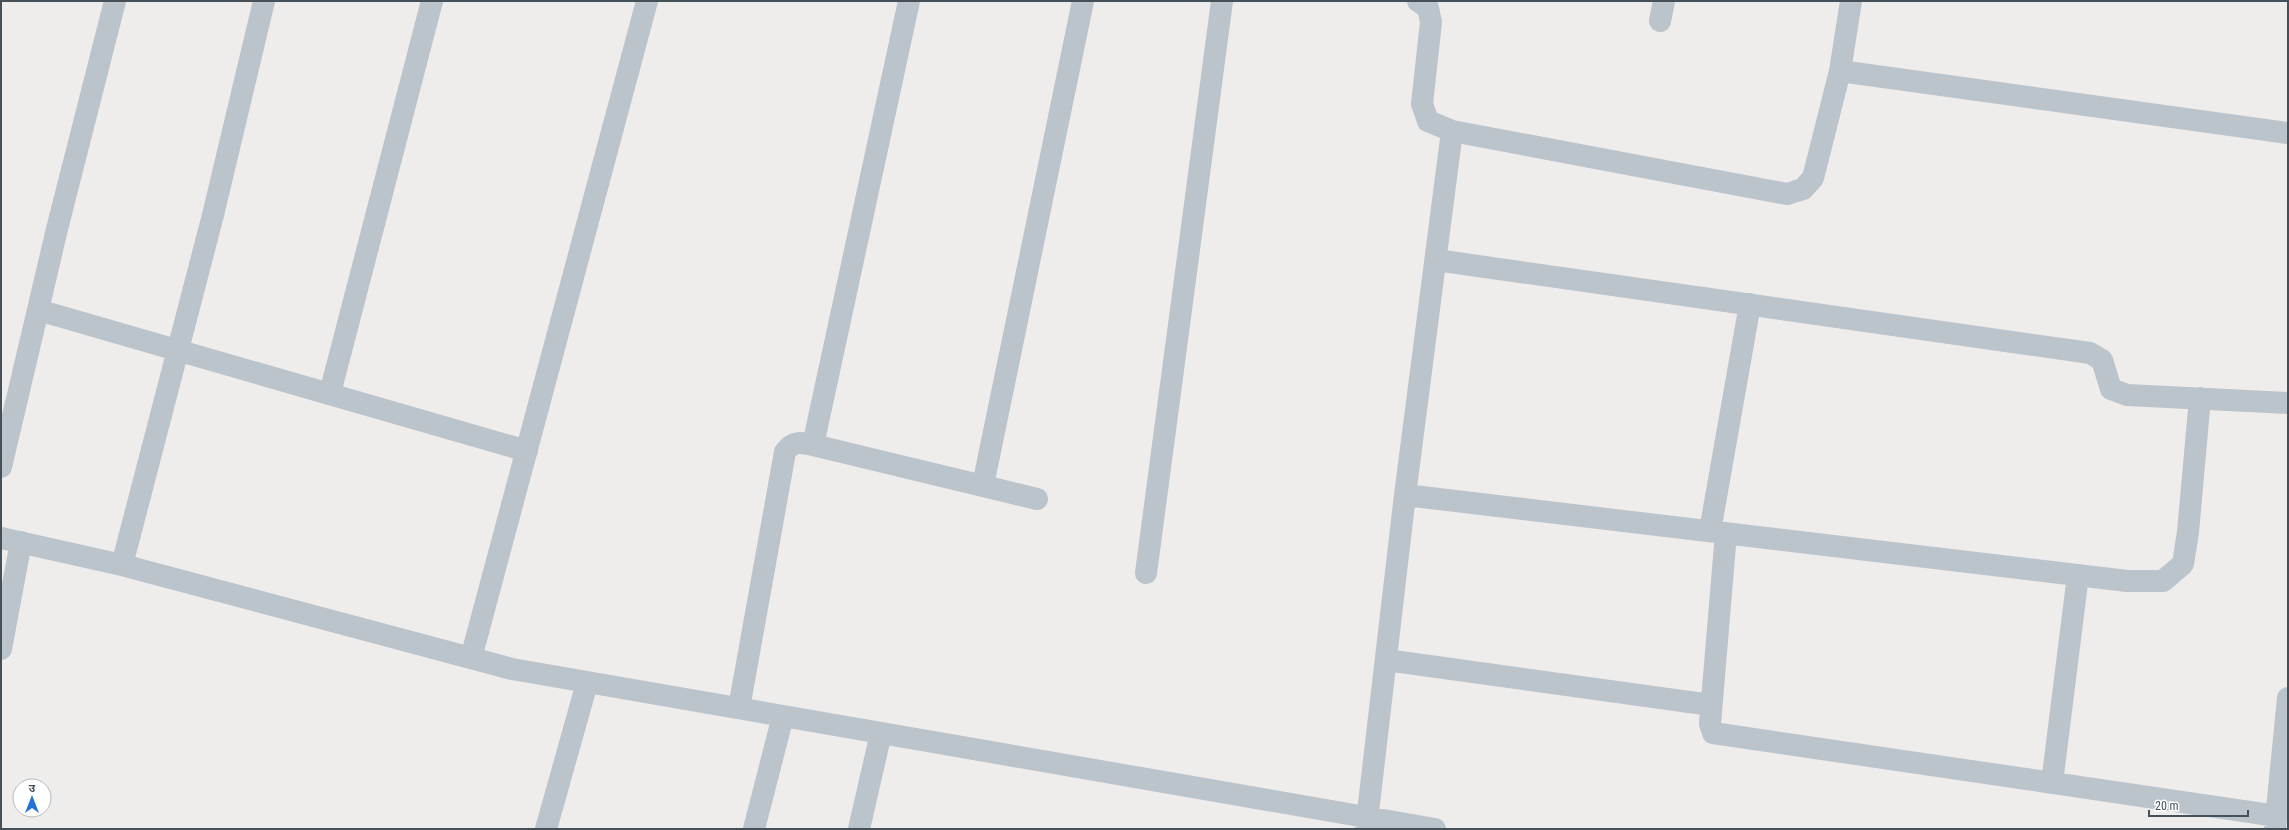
<svg xmlns="http://www.w3.org/2000/svg" width="2289" height="830" viewBox="0 0 2289 830" font-family="'Roboto Condensed','Noto Sans Devanagari',sans-serif">
	<style>
		.lines { fill: none; stroke-linecap: round; stroke-linejoin: round }
		.minor { stroke: #bbc4cb; stroke-width: 22 }
	</style>
	<rect width="100%" height="100%" fill="#efecec"/>
	<g class="lines">
		<path class="minor" d="M 1418,1 L 1428,8 L 1431,22 L 1422,104 L 1428,121 L 1452,131 L 1787,194 L 1803,189 L 1813,178 L 1840,71 L 1851,1
			M 1660,21 L 1664,1
			M 1840,71 L 2288,133
			M 1436,260 L 2090,353 L 2102,360 L 2111,389 L 2127,395 L 2288,403
			M 38,310 L 527,451
			M 330,393 L 432,1
			M 813,445 L 909,1
			M 1,467 L 57,229 L 115,1
			M 983,485 L 1083,1
			M 1405,495 L 2127,581 L 2163,581 L 2183,564 L 2188,532 L 2200,398
			M 1710,531 L 1750,304
			M 1726,533 L 1710,724 L 1713,733 L 2277,816
			M 1,538 L 122,565 L 512,669 L 1435,829
			M 122,565 L 213,215 L 264,1
			M 1146,573 L 1222,1
			M 1,649 L 21,542
			M 471,658 L 647,1
			M 1386,660 L 1711,705
			M 739,708 L 785,452 C 793,441 800,442 813,445 L 1037,499
			M 2052,783 L 2078,575
			M 546,829 L 587,683
			M 754,829 L 783,716
			M 859,829 L 881,733
			M 1366,829 L 1405,495 L 1452,131
			M 2275,829 L 2288,698"/>
	</g>
	<rect width="2289" height="830" fill="none" stroke="#465059" stroke-width="4"/>
	<g transform="translate(32 798)"><circle r="19" fill="#ffffff" stroke="#b5b9bd"/>
	<path d="M0-3L7 15L0 10L-7 15Z" fill="#2172d4"/>
	<text y="-6" font-size="11" font-weight="bold" text-anchor="middle" fill="#465059">उ</text>
	</g>
	<path d="M2149 810v6h99v-6" fill="none" stroke="#465059" stroke-width="2"/>
	<text x="2155" y="810" font-size="12" fill="#465059" stroke="#ffffff" stroke-width="3" paint-order="stroke">20 m</text>
</svg>
